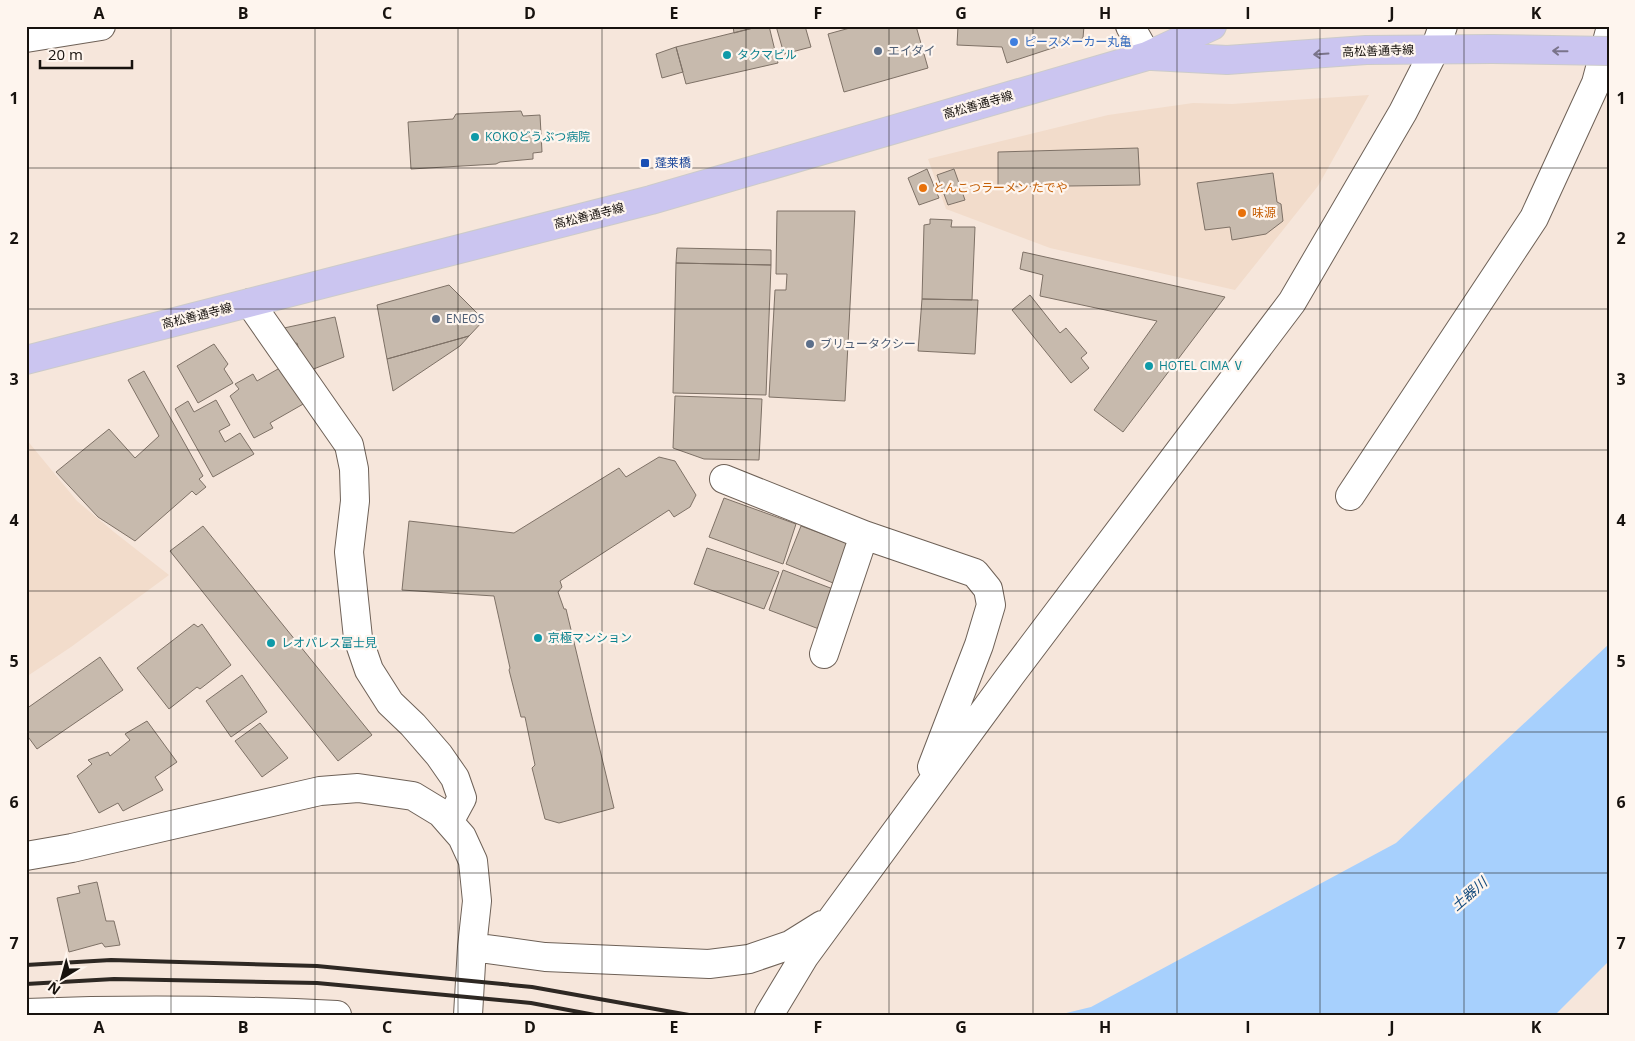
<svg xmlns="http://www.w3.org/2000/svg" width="1635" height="1041" viewBox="0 0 1635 1041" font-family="'Open Sans','Noto Sans JP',sans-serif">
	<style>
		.built { fill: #f2dccb }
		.water { fill: #a7d0fd }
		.building { fill: #c7baad; stroke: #7e7166 }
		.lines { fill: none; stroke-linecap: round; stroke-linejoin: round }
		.minor-casing { stroke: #6e6157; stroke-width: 30 }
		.major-casing { stroke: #cccbca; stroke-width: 30 }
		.minor { stroke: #fff; stroke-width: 28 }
		.major { stroke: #cbc5f0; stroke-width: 28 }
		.rail { stroke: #2e2823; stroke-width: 4 }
		.major-bridge-casing { stroke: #cccbca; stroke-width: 30; stroke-linecap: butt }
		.major-bridge { stroke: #cbc5f0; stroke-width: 28 }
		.oneway { stroke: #7a748a }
		.grid { fill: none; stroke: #17120e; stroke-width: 1; stroke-opacity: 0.55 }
		.shop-dot { fill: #3f7fe0; stroke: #fef5ee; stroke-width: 2 }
		.service-dot { fill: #5c6f8a; stroke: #fef5ee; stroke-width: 2 }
		.culture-dot { fill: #0f9aa8; stroke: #fef5ee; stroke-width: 2 }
		.transit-dot { fill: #1a4fb4; stroke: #fef5ee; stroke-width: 2 }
		.food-dot { fill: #e8710a; stroke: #fef5ee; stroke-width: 2 }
		.labels { text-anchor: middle; stroke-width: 4.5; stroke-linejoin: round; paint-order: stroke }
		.shop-label { font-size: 12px; fill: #366cbe; stroke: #fef5ee; text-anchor: start }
		.service-label { font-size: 12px; fill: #4e5e75; stroke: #fef5ee; text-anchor: start }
		.street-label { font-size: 12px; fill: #17120e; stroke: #fef5ee }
		.culture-label { font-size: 12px; fill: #0d838f; stroke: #fef5ee; text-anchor: start }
		.transit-label { font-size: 12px; fill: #164399; stroke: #fef5ee; text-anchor: start }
		.food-label { font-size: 12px; fill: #c56008; stroke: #fef5ee; text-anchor: start }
		.water-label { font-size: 14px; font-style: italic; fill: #164c7e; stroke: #fef5ee }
		.neatline { fill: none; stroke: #17120e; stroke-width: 2 }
		.grid-label { font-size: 16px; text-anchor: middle; font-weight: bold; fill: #17120e }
	</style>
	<rect width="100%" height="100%" fill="#f6e6db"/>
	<path class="built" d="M 1369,95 L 1318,186 L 1235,290 L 1050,248 L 946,209 L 928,159 L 1108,115 L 1172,106 L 1193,103 L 1232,104 Z
		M 26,439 L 77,501 L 114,532 L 169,575 L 71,647 L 26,677 Z"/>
	<path class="water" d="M 1609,644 L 1609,961 L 1555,1015 L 1058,1015 L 1091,1007 L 1396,843 Z"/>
	<path class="building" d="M 733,26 L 761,26 L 734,33 Z
		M 761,26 L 769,26 L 778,63 L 686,84 L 676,47 Z
		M 776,26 L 805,26 L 811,47 L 784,54 Z
		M 857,26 L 916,26 L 928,68 L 844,92 L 828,34 Z
		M 958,26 L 1084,26 L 1083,38 L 1007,63 L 1002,47 L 957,45 Z
		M 676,47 L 683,72 L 662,78 L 656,54 Z
		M 521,111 L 523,116 L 540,115 L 542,152 L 533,153 L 533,159 L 500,162 L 496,164 L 411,169 L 408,122 L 453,119 L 456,114 Z
		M 1138,148 L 1140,185 L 998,187 L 998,152 Z
		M 927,169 L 939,198 L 919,205 L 908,178 Z
		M 954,169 L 965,200 L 948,205 L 937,175 Z
		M 1273,173 L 1277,202 L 1281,204 L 1283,221 L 1266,234 L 1232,240 L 1230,227 L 1205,230 L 1197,183 Z
		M 777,211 L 855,211 L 845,401 L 769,397 L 775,290 L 786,290 L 787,274 L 776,274 Z
		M 930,219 L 952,220 L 951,227 L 975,227 L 972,300 L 922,299 L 924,225 L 930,224 Z
		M 677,248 L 771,250 L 771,265 L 676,263 Z
		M 1023,252 L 1225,297 L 1123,432 L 1094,410 L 1157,321 L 1040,296 L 1043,275 L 1020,269 Z
		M 676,263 L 771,265 L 766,395 L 673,393 Z
		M 449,285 L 484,320 L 469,336 L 387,359 L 377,305 Z
		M 1030,295 L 1060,333 L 1066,328 L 1087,353 L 1081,358 L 1089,368 L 1071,383 L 1012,310 Z
		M 922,299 L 978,300 L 975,354 L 918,351 Z
		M 335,317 L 344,357 L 306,372 L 297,343 L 289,345 L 284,328 Z
		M 469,336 L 460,346 L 393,391 L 387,359 Z
		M 214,344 L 228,364 L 224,369 L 233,383 L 198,403 L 177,366 Z
		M 285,365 L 305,403 L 270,423 L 273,428 L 254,438 L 230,396 L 239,389 L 235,384 L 253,374 L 257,381 Z
		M 144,371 L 203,476 L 199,479 L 206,487 L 196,495 L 192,491 L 135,541 L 98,517 L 56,472 L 109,429 L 135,458 L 159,436 L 128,380 Z
		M 675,396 L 762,399 L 759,460 L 704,459 L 673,448 Z
		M 216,400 L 230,425 L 219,431 L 225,442 L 240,433 L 254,454 L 213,477 L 175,409 L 188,401 L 194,412 Z
		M 659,457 L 675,461 L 696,495 L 690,507 L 674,517 L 669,510 L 560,581 L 562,587 L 558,592 L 564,609 L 566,609 L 614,808 L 559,823 L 545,819 L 532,768 L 535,765 L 525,717 L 521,717 L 509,670 L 510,668 L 494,596 L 402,590 L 409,521 L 514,533 L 619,468 L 626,477 Z
		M 724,498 L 796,524 L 783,564 L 709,537 Z
		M 203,526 L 372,735 L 338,761 L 170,551 Z
		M 801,526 L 852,545 L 838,585 L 786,564 Z
		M 707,548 L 779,572 L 764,609 L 694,584 Z
		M 783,570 L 833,589 L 819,629 L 769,610 Z
		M 194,624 L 198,627 L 202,624 L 231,665 L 200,689 L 197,687 L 169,709 L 137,668 Z
		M 100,657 L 123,690 L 37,749 L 26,734 L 26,709 Z
		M 242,675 L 267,712 L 231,737 L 206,701 Z
		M 147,721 L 177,762 L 155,777 L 163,790 L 123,811 L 118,803 L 99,813 L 77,776 L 92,764 L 88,760 L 108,752 L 110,756 L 130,740 L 125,734 Z
		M 260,723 L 288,758 L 262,777 L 235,741 Z
		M 97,882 L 106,921 L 114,921 L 120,945 L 105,947 L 102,943 L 69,952 L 57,898 L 80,893 L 78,886 Z"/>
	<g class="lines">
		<g class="minor-casing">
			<path id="minor" d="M 1130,26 L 1147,56
				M 26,38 L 101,26
				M 250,303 L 349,445 L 354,469 L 355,501 L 349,552 L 358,638 L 369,670 L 390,703 L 413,725 L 439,755 L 455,778 L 462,798 L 449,822
				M 724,479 L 864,535 L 975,573 L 988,589 L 991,605 L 979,645 L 932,767
				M 1350,496 L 1534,218 L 1596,83 L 1609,34
				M 824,654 L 864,535
				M 26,856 L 72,848 L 320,791 L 358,788 L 413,796 L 441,813 L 462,837 L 473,861 L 477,901 L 472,947
				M 26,1013 C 130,1009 234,1010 337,1015
				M 468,1015 L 472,947 L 545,957 L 709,964 L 749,959 L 790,945 L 822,925
				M 769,1015 L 804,957 L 1010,676 L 1292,302 L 1403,112 L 1435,49 L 1443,26"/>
		</g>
		<g class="major-casing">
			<path id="major" d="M 1152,56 L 1227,60 L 1366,50 L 1492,49
				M 26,360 L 651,200 L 1147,56 L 1212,26"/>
		</g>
		<use href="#minor" class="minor"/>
		<use href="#major" class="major"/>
		<path class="rail" d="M 26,965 L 111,960 L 317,966 L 532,987 L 689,1015
			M 26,984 L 114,979 L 317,983 L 531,1003 L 595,1015"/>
		<g class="major-bridge-casing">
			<path id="major-bridge" d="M 1492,49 L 1609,51"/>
		</g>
		<use href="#major-bridge" class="major-bridge"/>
	</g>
	<defs><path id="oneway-shaft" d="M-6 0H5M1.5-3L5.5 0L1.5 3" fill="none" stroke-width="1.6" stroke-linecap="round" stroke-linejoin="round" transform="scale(1.25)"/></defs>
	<g class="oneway">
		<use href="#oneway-shaft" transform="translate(1560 51) rotate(-179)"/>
		<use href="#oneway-shaft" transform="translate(1321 54) rotate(176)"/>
	</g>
	<path class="grid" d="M 171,26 L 171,1015M 315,26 L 315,1015M 458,26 L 458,1015M 602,26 L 602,1015M 746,26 L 746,1015M 889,26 L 889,1015M 1033,26 L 1033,1015M 1177,26 L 1177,1015M 1320,26 L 1320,1015M 1464,26 L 1464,1015M 26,168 L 1609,168M 26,309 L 1609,309M 26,450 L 1609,450M 26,591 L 1609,591M 26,732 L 1609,732M 26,873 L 1609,873"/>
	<circle class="shop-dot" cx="1014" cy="42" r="5"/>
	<g class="service-dot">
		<circle cx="878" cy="51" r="5"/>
		<circle cx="436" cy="319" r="5"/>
		<circle cx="810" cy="344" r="5"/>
	</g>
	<g class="culture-dot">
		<circle cx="727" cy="55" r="5"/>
		<circle cx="475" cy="137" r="5"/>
		<circle cx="1149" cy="366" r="5"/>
		<circle cx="538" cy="638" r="5"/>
		<circle cx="271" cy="643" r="5"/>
	</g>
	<rect class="transit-dot" x="640" y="158" width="10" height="10" rx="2.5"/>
	<g class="food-dot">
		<circle cx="923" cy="188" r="5"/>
		<circle cx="1242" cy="213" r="5"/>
	</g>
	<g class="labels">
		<g class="shop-label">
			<text x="1024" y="46">ピースメーカー丸亀</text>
		</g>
		<g class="service-label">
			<text x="888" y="55">エイダイ</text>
			<text x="446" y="323">ENEOS</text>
			<text x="820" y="348">ブリュータクシー</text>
		</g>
		<g class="street-label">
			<text transform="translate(1378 51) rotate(-2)" y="4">高松善通寺線</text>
			<text transform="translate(978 105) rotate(-16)" y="4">高松善通寺線</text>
			<text transform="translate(589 216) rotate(-14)" y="4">高松善通寺線</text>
			<text transform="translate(197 316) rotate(-14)" y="4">高松善通寺線</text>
		</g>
		<g class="culture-label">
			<text x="737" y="59">タクマビル</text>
			<text x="485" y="141">KOKOどうぶつ病院</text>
			<text x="1159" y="370">HOTEL CIMA Ⅴ</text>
			<text x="548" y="642">京極マンション</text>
			<text x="281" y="647">レオパレス富士見</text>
		</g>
		<g class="transit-label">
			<text x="655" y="167">蓬莱橋</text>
		</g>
		<g class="food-label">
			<text x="933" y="192">とんこつラーメン たでや</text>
			<text x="1252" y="217">味源</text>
		</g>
		<g class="water-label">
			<text transform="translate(1469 894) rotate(-41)" y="5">土器川</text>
		</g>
	</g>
	<rect width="1635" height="1041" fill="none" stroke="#fef5ee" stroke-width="55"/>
	<g transform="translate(62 978) rotate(217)" stroke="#fef5ee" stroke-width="4" paint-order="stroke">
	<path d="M0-4L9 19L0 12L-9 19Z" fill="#17120e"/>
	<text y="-8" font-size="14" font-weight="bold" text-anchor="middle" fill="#17120e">N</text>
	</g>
	<path d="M40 60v8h92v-8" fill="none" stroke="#17120e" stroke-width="2.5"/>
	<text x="48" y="60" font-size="15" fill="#17120e" stroke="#fef5ee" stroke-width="4" paint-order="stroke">20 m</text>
	<rect x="28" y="28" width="1580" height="986" class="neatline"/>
	<g class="grid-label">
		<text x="99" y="19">A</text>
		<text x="243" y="19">B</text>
		<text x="387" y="19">C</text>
		<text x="530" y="19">D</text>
		<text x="674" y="19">E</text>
		<text x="818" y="19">F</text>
		<text x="961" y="19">G</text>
		<text x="1105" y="19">H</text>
		<text x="1248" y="19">I</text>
		<text x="1392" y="19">J</text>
		<text x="1536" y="19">K</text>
		<text x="14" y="104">1</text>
		<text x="1621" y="104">1</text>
		<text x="14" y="244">2</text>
		<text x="1621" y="244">2</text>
		<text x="14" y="385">3</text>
		<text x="1621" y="385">3</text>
		<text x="14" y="526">4</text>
		<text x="1621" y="526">4</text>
		<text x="14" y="667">5</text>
		<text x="1621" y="667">5</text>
		<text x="14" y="808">6</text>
		<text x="1621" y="808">6</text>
		<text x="14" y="949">7</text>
		<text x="1621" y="949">7</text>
		<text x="99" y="1033">A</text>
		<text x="243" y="1033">B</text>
		<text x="387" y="1033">C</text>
		<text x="530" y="1033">D</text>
		<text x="674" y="1033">E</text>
		<text x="818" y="1033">F</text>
		<text x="961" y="1033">G</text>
		<text x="1105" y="1033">H</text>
		<text x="1248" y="1033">I</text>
		<text x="1392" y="1033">J</text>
		<text x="1536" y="1033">K</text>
	</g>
</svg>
